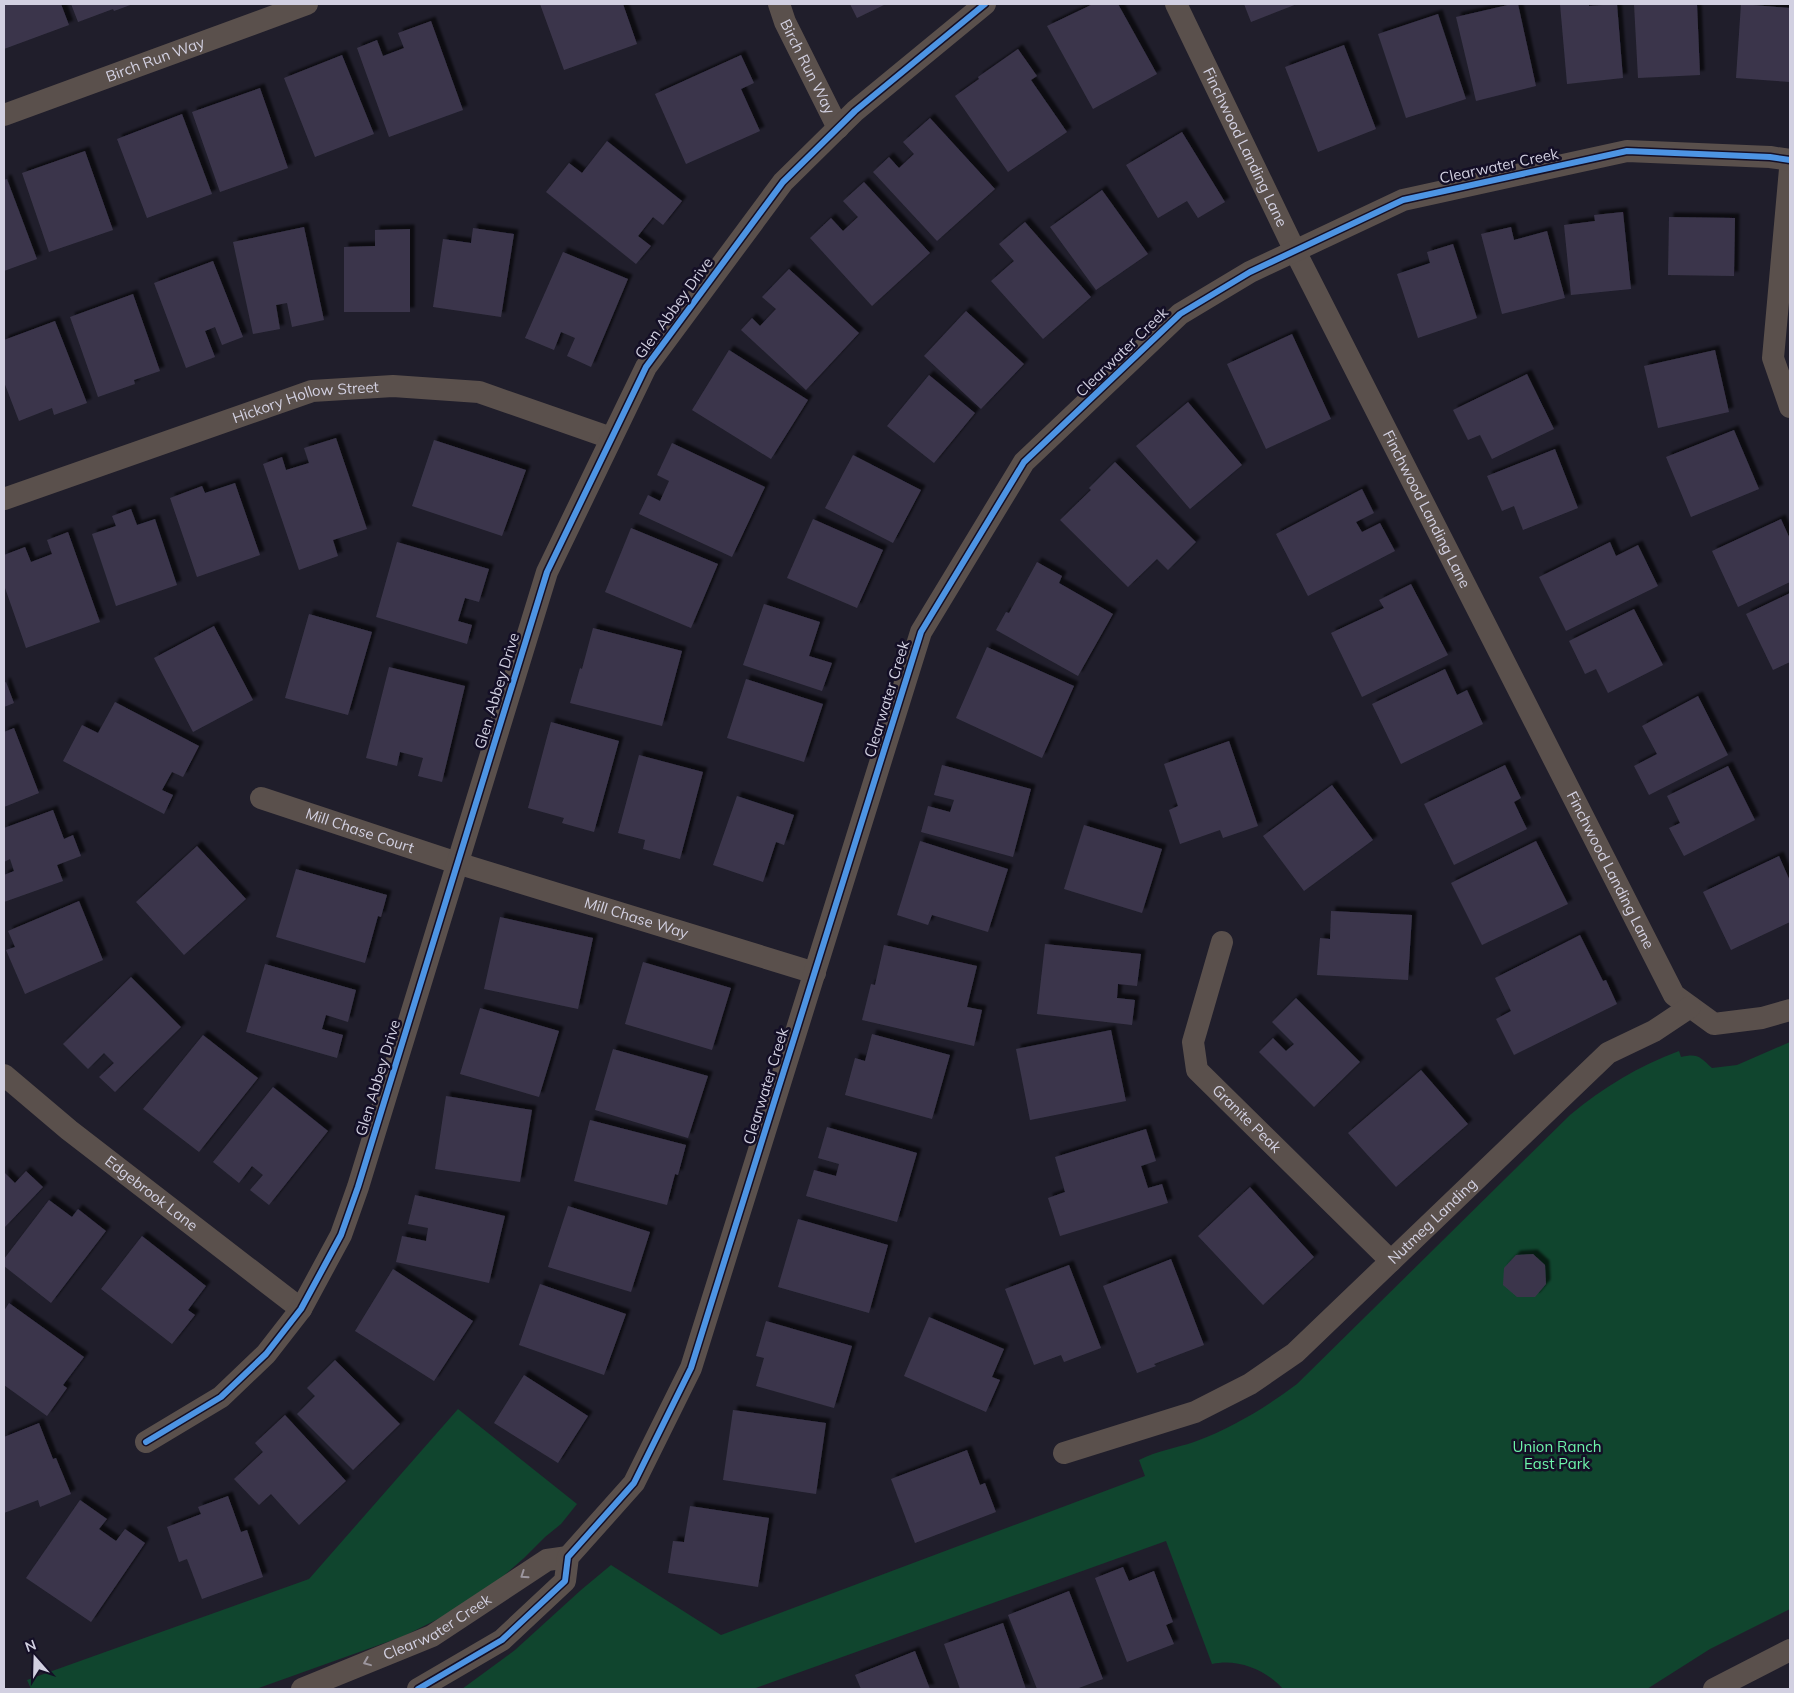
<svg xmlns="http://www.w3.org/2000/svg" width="1794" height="1693" viewBox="0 0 1794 1693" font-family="Mulish,sans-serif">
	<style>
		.green { fill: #10452e }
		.building { fill: #3b364b; filter: url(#shadow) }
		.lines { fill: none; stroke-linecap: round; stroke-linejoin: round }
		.minor { stroke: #5a504c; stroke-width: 22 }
		.cycleway-casing { stroke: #140f26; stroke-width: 9 }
		.cycleway { stroke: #4d94e3; stroke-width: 6 }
		.oneway { stroke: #9c969e }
		.labels { text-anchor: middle; stroke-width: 5; stroke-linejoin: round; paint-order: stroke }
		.street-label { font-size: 15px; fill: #d2d0e1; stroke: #140f26 }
		.park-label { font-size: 15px; fill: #6ef5ab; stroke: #140f26 }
	</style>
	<defs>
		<filter id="shadow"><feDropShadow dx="4.5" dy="-4.5" stdDeviation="1" flood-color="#0009"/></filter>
	</defs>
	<rect width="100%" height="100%" fill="#201e2b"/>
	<path class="green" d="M 1790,1042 L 1790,1609 L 1710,1649 L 1647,1689 L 1283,1689 C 1266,1670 1238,1658 1212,1664 L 1166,1541 L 753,1689 L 462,1689 L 515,1650 L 581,1590 L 611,1565 L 721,1635 L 1145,1476 L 1139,1460 C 1156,1451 1176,1448 1194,1442 C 1232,1428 1265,1408 1297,1384 L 1570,1115 C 1604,1087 1638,1066 1679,1051 L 1681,1057 C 1698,1053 1700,1057 1712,1068 L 1737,1065 Z
		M 458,1409 L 577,1504 L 561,1524 L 545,1537 L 524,1558 L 500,1579 L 454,1611 L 404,1636 L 256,1689 L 31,1689 L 27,1680 L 309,1579 Z"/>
	<path class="building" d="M 4,4 L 61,4 L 69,25 L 4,49 Z
		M 71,4 L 133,4 L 114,11 L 113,9 L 78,22 Z
		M 540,4 L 623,4 L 637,44 L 564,70 Z
		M 850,4 L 886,4 L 857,18 Z
		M 1093,4 L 1118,4 L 1157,74 L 1093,109 L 1047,26 Z
		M 1244,4 L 1297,4 L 1251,22 Z
		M 1512,4 L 1518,4 L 1536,86 L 1476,101 L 1456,17 Z
		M 1560,4 L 1589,4 L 1589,6 L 1617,4 L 1623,78 L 1567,84 Z
		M 1634,4 L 1697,4 L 1700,75 L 1638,78 Z
		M 1741,4 L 1790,8 L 1790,82 L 1736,78 Z
		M 1438,14 L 1466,99 L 1406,118 L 1378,34 Z
		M 431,21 L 463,110 L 389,137 L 357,48 L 377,40 L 383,56 L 404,48 L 398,33 Z
		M 1344,45 L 1376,129 L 1318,152 L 1285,67 Z
		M 1018,49 L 1037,76 L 1031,80 L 1067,132 L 1008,172 L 955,96 L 979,79 L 978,77 Z
		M 342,55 L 374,134 L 315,157 L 284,78 Z
		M 741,55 L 754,83 L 741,89 L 760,131 L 686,164 L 655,94 Z
		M 260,88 L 288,168 L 220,192 L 192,112 Z
		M 182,114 L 212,194 L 147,218 L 117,139 Z
		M 930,118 L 995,189 L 937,241 L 873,172 L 889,157 L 899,168 L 914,154 L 903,142 Z
		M 1182,132 L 1225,202 L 1198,218 L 1187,201 L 1158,218 L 1126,165 Z
		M 607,141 L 682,201 L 663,225 L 653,217 L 638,236 L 651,246 L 636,264 L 546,192 L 569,163 L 582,173 Z
		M 85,151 L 113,230 L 49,252 L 22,173 Z
		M 7,179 L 37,259 L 4,271 L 4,180 Z
		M 864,182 L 930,253 L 872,306 L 810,238 L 831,218 L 843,231 L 858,217 L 843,201 Z
		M 1102,190 L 1148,254 L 1096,290 L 1050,227 Z
		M 1623,212 L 1631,289 L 1571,295 L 1564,225 L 1595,221 L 1594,215 Z
		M 1669,217 L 1735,218 L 1734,276 L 1668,275 Z
		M 1025,222 L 1091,297 L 1043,339 L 991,281 L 1014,261 L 999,244 Z
		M 304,227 L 324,320 L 292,327 L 287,303 L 276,305 L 280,329 L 253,334 L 233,242 Z
		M 1511,227 L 1514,240 L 1547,231 L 1565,298 L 1502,314 L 1481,234 Z
		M 473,228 L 514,234 L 501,317 L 433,307 L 443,239 L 471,243 Z
		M 410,229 L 410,312 L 344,312 L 344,247 L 375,246 L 375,230 Z
		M 1453,244 L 1477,318 L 1418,338 L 1397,274 L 1430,263 L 1427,252 Z
		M 563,252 L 628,279 L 591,367 L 567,356 L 575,338 L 561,332 L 554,350 L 525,338 Z
		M 213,261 L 243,337 L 222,345 L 215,327 L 205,331 L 215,357 L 186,368 L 154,283 Z
		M 789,269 L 859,333 L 806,390 L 741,330 L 752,318 L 760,326 L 776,309 L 762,297 Z
		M 133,294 L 160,371 L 134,380 L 135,384 L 98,397 L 70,317 Z
		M 966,311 L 1024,364 L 981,409 L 924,356 Z
		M 55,321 L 87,403 L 54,415 L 52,408 L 19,421 L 4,382 L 4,340 Z
		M 1292,334 L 1331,419 L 1266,449 L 1227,364 Z
		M 729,350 L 808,400 L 771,459 L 692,410 Z
		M 1715,350 L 1729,412 L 1658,428 L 1644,366 Z
		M 1527,374 L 1554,429 L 1492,459 L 1480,435 L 1468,440 L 1453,410 Z
		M 929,375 L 975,413 L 934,463 L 887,426 Z
		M 1188,402 L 1242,465 L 1190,509 L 1136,446 Z
		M 1734,430 L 1759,489 L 1691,517 L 1666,457 Z
		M 336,438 L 367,529 L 333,540 L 338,556 L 299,570 L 263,464 L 282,457 L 286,470 L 309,463 L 304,448 Z
		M 434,440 L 526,470 L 502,536 L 412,506 Z
		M 672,443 L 765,487 L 732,557 L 639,514 L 648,495 L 660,501 L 669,481 L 657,475 Z
		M 1555,449 L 1578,508 L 1523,530 L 1514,506 L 1502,511 L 1487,476 Z
		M 853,455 L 921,490 L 893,543 L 825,508 Z
		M 1115,462 L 1196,542 L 1168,570 L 1157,559 L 1128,587 L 1060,520 L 1091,490 L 1089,488 Z
		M 235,483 L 260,555 L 197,577 L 170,498 L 202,486 L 205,493 Z
		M 1362,489 L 1374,513 L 1356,522 L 1362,532 L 1380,523 L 1395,551 L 1308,596 L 1276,534 Z
		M 131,509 L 137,525 L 155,519 L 177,585 L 116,606 L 92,534 L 116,526 L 112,516 Z
		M 813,519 L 883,550 L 857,608 L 787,578 Z
		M 1781,519 L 1790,539 L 1790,582 L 1738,607 L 1712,551 Z
		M 631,528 L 718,564 L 691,628 L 605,592 Z
		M 68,532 L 100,622 L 26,648 L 4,585 L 4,555 L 25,547 L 31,562 L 52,554 L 47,540 Z
		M 397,542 L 489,569 L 479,602 L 465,598 L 458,621 L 472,625 L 467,644 L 376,617 Z
		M 1610,542 L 1616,556 L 1638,545 L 1658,586 L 1566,631 L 1539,577 Z
		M 1037,562 L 1062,576 L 1059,583 L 1113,614 L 1078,676 L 996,630 L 1006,612 L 1009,613 Z
		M 1411,584 L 1448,655 L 1362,697 L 1331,633 L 1384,608 L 1379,600 Z
		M 1790,593 L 1790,662 L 1773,670 L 1746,614 Z
		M 764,604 L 820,622 L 809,656 L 832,663 L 822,691 L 743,665 Z
		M 1634,609 L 1663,665 L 1608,693 L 1596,669 L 1585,674 L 1569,641 Z
		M 309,614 L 372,632 L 348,715 L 285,698 Z
		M 214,626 L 253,700 L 193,732 L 154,658 Z
		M 593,628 L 682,651 L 662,726 L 570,703 L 580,668 L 582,669 Z
		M 987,647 L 1074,686 L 1042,758 L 956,718 Z
		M 389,667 L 465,686 L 442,782 L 418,776 L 423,758 L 400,752 L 397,766 L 366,758 Z
		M 1445,669 L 1457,695 L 1467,690 L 1483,724 L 1401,764 L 1372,704 Z
		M 746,679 L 823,704 L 804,762 L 727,738 Z
		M 6,682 L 14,703 L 4,707 L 4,683 Z
		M 1698,696 L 1728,755 L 1649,795 L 1634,766 L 1657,754 L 1642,726 Z
		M 115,702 L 199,746 L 183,777 L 172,772 L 162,790 L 173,795 L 164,814 L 63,761 L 82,725 L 98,733 Z
		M 551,722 L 619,741 L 594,832 L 562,823 L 564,818 L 528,808 Z
		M 14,728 L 39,793 L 4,807 L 4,732 Z
		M 1229,741 L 1258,826 L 1223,838 L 1220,830 L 1180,844 L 1169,810 L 1178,806 L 1164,764 Z
		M 639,755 L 703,772 L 680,859 L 643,849 L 645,840 L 618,833 Z
		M 942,765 L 1031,789 L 1013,857 L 921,832 L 928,806 L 950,812 L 954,800 L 934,795 Z
		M 1505,765 L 1521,798 L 1514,802 L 1527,829 L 1454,865 L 1424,804 Z
		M 1728,766 L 1755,820 L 1684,856 L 1669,828 L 1680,823 L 1667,796 Z
		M 1332,785 L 1373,840 L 1304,891 L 1263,836 Z
		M 737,796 L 794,815 L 784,845 L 776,842 L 763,882 L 713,865 Z
		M 53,810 L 64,839 L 73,835 L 81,856 L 57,865 L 63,881 L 4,902 L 4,875 L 14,871 L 10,859 L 4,862 L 4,828 Z
		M 1084,825 L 1162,849 L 1142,913 L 1064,889 Z
		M 920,841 L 1008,869 L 988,932 L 932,915 L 928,925 L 897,915 Z
		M 1536,841 L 1568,904 L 1482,945 L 1451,883 Z
		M 197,846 L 246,899 L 184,955 L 136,902 Z
		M 1779,856 L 1790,881 L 1790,922 L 1731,950 L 1703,892 Z
		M 296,869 L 387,895 L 381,917 L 378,916 L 365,963 L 276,937 Z
		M 79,901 L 103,960 L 25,994 L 6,950 L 15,947 L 8,931 Z
		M 1331,911 L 1412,915 L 1408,980 L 1317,975 L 1320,938 L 1330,939 Z
		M 500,917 L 593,938 L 578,1009 L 484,989 Z
		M 1580,935 L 1603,981 L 1606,980 L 1617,1004 L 1514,1055 L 1496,1019 L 1511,1011 L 1495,978 Z
		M 1045,944 L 1141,954 L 1137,986 L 1118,984 L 1117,998 L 1135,1000 L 1132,1025 L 1037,1014 Z
		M 884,945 L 977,966 L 967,1007 L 982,1010 L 974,1046 L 862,1020 L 871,984 L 875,985 Z
		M 643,962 L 731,988 L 712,1050 L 625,1024 Z
		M 265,964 L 356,990 L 348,1022 L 326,1015 L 322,1029 L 343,1035 L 337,1058 L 246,1032 Z
		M 131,977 L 181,1027 L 115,1092 L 99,1077 L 114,1063 L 104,1053 L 88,1069 L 63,1044 Z
		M 1296,998 L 1360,1062 L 1314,1107 L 1259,1052 L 1273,1038 L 1286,1051 L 1294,1044 L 1272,1022 Z
		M 480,1008 L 559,1031 L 539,1097 L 460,1074 Z
		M 1111,1030 L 1126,1101 L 1030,1120 L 1016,1049 Z
		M 872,1034 L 950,1055 L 932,1119 L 845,1095 L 855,1058 L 865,1061 Z
		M 203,1035 L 258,1078 L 199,1152 L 143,1109 Z
		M 613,1049 L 708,1076 L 688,1138 L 595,1110 Z
		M 1421,1070 L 1468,1124 L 1396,1187 L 1348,1133 Z
		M 273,1087 L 328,1131 L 269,1205 L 250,1190 L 263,1175 L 252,1166 L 239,1183 L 213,1162 Z
		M 446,1096 L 532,1110 L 520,1182 L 435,1169 Z
		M 590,1120 L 686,1145 L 678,1175 L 675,1174 L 667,1205 L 574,1181 Z
		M 827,1127 L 917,1153 L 897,1222 L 806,1196 L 814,1170 L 836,1176 L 839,1164 L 818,1158 Z
		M 1146,1129 L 1156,1161 L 1141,1166 L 1148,1188 L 1162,1184 L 1168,1203 L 1060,1236 L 1048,1198 L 1065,1192 L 1055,1157 Z
		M 26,1171 L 43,1187 L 4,1228 L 4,1172 L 15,1183 Z
		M 1250,1187 L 1314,1257 L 1263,1305 L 1198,1236 Z
		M 415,1195 L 505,1216 L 489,1283 L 396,1262 L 402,1236 L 426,1241 L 428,1228 L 408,1224 Z
		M 49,1200 L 72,1217 L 78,1209 L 106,1231 L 51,1303 L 4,1266 L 4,1259 Z
		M 568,1206 L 650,1232 L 631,1292 L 548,1267 Z
		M 798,1219 L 888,1245 L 869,1313 L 778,1287 Z
		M 142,1236 L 206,1286 L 188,1310 L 195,1315 L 172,1344 L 101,1289 Z
		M 1533,1254 L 1545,1265 L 1546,1284 L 1535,1297 L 1517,1297 L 1503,1285 L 1504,1268 L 1516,1255 Z
		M 1171,1259 L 1204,1345 L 1154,1364 L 1156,1366 L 1137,1373 L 1103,1286 Z
		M 1069,1265 L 1101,1348 L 1064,1362 L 1061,1355 L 1034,1365 L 1005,1289 Z
		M 393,1269 L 473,1321 L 434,1381 L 355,1331 Z
		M 540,1284 L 626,1314 L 604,1375 L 519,1345 Z
		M 9,1303 L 84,1357 L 63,1385 L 67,1388 L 47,1416 L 4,1385 L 4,1311 Z
		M 929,1317 L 1004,1349 L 992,1377 L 1000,1380 L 986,1412 L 904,1376 Z
		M 766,1321 L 852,1346 L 834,1408 L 756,1386 L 764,1358 L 756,1356 Z
		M 335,1360 L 400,1424 L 353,1470 L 297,1414 L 315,1396 L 307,1388 Z
		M 524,1375 L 588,1416 L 558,1463 L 494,1423 Z
		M 733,1410 L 826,1423 L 816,1494 L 723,1480 Z
		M 285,1415 L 346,1481 L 299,1525 L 271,1494 L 259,1505 L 234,1479 L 263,1452 L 255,1443 Z
		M 39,1423 L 53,1459 L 56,1458 L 71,1494 L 40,1507 L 38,1500 L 4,1513 L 4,1437 Z
		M 967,1450 L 980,1485 L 985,1483 L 996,1512 L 915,1543 L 891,1479 Z
		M 228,1496 L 241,1532 L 247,1530 L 263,1577 L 202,1599 L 187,1559 L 179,1562 L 167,1527 L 201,1514 L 198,1507 Z
		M 80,1500 L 107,1519 L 99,1529 L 116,1541 L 125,1529 L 145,1543 L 91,1622 L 26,1578 Z
		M 690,1506 L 769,1518 L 758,1587 L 668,1573 L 673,1541 L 684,1542 Z
		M 1123,1567 L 1129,1581 L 1154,1571 L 1173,1622 L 1166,1625 L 1174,1644 L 1127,1662 L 1095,1578 Z
		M 1069,1591 L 1103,1679 L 1076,1689 L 1037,1689 L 1008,1615 Z
		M 1003,1623 L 1026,1689 L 960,1689 L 944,1644 Z
		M 915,1651 L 930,1689 L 861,1689 L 855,1675 Z"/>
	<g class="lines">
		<g class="minor">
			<path id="s1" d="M 779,4 L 785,22 L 838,128"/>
			<path id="s2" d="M 1176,4 L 1295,251 L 1674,995 L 1714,1024 L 1762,1018 L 1790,1010"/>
			<path id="s3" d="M 4,115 L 307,4"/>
			<path d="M 1790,169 L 1773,358 L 1790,407"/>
			<path id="s4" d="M 4,499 L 312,391 L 393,386 L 479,392 L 611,438"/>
			<path id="s5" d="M 261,798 L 457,863 L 815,973"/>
			<path id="s6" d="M 1222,942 L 1193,1042 L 1197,1070 L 1391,1261"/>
			<path id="s7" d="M 4,1075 L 69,1130 L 301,1309"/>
			<path d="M 146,1442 L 221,1397 L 266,1354 L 301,1309 L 341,1235 L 358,1187 L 547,572 L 646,367 L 783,182 L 855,111 L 985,4"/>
			<path id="s8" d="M 1064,1453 L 1195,1412 L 1250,1384 L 1295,1353 L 1608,1053 L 1654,1031 L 1690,1007"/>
			<path id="s9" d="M 302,1689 L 432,1636 L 547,1560 L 568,1557"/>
			<path d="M 418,1689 L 502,1640 L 565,1581 L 568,1557 L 634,1483 L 691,1368 L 921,632 L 1024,462 L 1180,314 L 1250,272 L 1403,200 L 1627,151 L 1770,157 L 1790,160"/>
			<path d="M 1714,1689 L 1790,1650"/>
		</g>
		<g class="cycleway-casing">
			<path id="cycleway" d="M 146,1442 L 221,1397 L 266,1354 L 301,1309 L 341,1235 L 358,1187 L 547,572 L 646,367 L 783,182 L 855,111 L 985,4
				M 418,1689 L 502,1640 L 565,1581 L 568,1557 L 634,1483 L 691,1368 L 921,632 L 1024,462 L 1180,314 L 1250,272 L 1403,200 L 1627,151 L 1770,157 L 1790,160"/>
		</g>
		<use href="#cycleway" class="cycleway"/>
	</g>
	<defs><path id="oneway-chevron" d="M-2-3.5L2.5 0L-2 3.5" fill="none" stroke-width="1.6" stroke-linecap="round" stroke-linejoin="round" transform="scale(1.25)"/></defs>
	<g class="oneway">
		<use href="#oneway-chevron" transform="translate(524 1575) rotate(146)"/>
		<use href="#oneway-chevron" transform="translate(367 1662) rotate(158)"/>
	</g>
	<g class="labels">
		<g class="street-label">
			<text dy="5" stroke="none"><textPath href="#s3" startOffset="161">Birch Run Way</textPath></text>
			<text dy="5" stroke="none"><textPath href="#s1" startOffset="69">Birch Run Way</textPath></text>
			<text dy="5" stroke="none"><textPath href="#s2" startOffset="159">Finchwood Landing Lane</textPath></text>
			<text transform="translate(1499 166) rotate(-12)" y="5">Clearwater Creek</text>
			<text transform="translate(674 308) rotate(-54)" y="5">Glen Abbey Drive</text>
			<text transform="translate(1122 352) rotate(-44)" y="5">Clearwater Creek</text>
			<text dy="5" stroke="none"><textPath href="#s4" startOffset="318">Hickory Hollow Street</textPath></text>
			<text dy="5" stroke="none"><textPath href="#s2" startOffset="564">Finchwood Landing Lane</textPath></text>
			<text transform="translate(497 691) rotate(-73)" y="5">Glen Abbey Drive</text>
			<text transform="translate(887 699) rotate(-73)" y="5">Clearwater Creek</text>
			<text dy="5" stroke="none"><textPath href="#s5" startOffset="104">Mill Chase Court</textPath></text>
			<text dy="5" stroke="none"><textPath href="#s2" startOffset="969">Finchwood Landing Lane</textPath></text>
			<text dy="5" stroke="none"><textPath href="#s5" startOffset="394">Mill Chase Way</textPath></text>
			<text transform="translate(378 1078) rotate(-73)" y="5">Glen Abbey Drive</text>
			<text transform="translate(766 1086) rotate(-73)" y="5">Clearwater Creek</text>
			<text dy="5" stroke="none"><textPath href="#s6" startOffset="202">Granite Peak</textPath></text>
			<text dy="5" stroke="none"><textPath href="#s7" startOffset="189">Edgebrook Lane</textPath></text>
			<text dy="5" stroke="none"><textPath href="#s8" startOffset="444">Nutmeg Landing</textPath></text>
			<text dy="5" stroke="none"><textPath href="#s9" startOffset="149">Clearwater Creek</textPath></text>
		</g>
		<g class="park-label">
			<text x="1557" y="1452">Union Ranch<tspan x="1557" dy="17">East Park</tspan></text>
		</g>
	</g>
	<rect width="1794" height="1693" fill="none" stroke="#d2d0e1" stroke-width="10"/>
	<g transform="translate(35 1658) rotate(340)" stroke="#140f26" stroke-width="4" paint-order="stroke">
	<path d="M0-4L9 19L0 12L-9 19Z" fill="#d2d0e1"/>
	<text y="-8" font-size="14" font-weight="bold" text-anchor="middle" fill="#d2d0e1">N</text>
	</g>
</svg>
